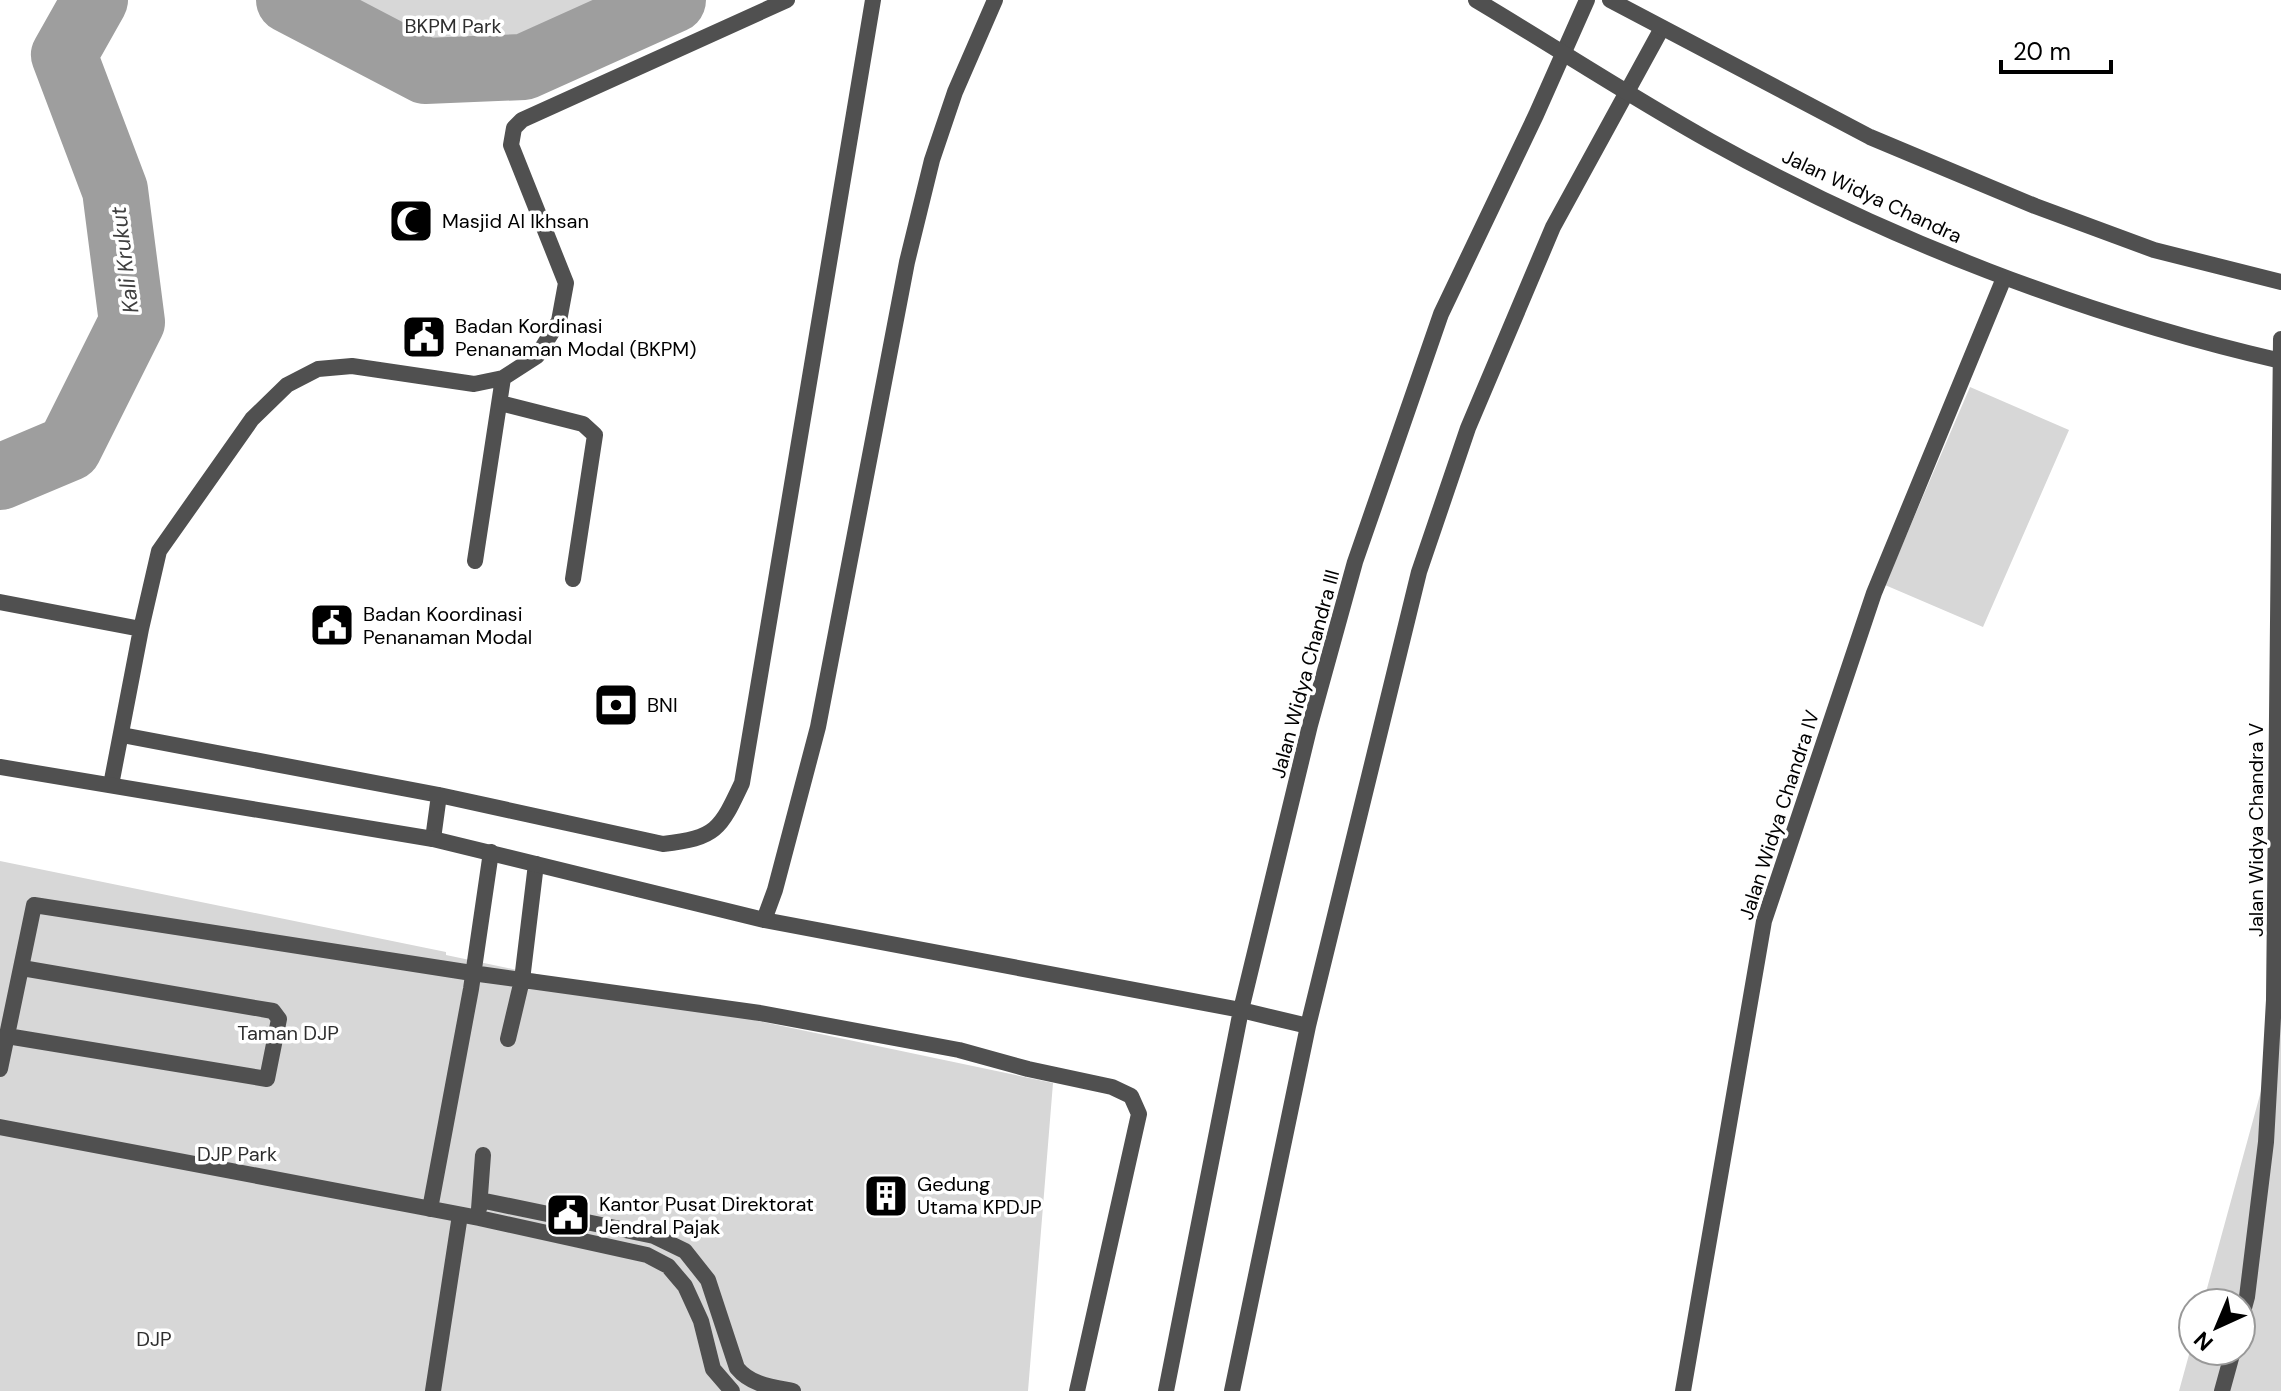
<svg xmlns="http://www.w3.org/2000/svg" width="2281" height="1391" viewBox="0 0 2281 1391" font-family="'DM Sans',sans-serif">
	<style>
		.green { fill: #d7d7d7 }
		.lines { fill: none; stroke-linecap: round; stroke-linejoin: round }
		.river { stroke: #9e9e9e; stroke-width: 66 }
		.service { stroke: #505050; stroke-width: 16 }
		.minor { stroke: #505050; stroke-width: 16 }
		.tertiary { stroke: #505050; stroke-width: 16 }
		.labels { text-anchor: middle; stroke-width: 7; stroke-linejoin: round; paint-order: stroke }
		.park-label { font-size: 20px; fill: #2e2e2e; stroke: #fff }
		.street-label { font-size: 20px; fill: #000; stroke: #fff }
		.poi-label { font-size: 20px; fill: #000; stroke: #fff; text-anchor: start }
		.water-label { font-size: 22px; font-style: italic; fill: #3f3f3f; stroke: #fff }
	</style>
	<rect width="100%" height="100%" fill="#fff"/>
	<path class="green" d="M 332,0 L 626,0 L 518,47 L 430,53 Z
		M 1970,387 L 2069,430 L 1983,627 L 1885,585 Z
		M 0,861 L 446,952 L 446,955 L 1053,1083 L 1028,1391 L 0,1391 Z
		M 2281,1018 L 2281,1391 L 2179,1391 L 2193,1340 L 2193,1351 L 2241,1351 L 2241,1303 L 2203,1303 Z"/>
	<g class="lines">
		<path class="river" d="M 289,0 L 425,71 L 524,67 L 673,0
			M 0,477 L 69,448 L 132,322 L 115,190 L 64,55 L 95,0"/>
		<path class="service" d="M 500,403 L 583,424 L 595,435 L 573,579
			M 475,561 L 503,378
			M 0,602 L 141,629
			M 122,735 L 439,795 L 663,844 C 716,838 720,830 742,783 L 873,0
			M 111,785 L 141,629 L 159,551 L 252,419 L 287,385 L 318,369 L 352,366 L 474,384 L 503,378 L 537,356 L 559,321 L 566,283 L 511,145 L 514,128 L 522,120 L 787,0
			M 433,839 L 439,795
			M 7,1036 L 267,1079 L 279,1019 L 273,1011 L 22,968
			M 508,1039 L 522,980 L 536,864
			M 0,1069 L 34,905 L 472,973 L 760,1013 L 959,1050 L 1028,1069 L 1112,1087 L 1131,1096 L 1139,1114 L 1077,1391
			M 0,1127 L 479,1218 L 647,1255 L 668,1266 L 685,1286 L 701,1321 L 713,1369 L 732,1391
			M 480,1200 L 654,1236 L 685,1251 L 708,1280 L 737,1368 C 751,1385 772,1387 793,1391
			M 430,1209 L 471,989 L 491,852
			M 479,1209 L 483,1155
			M 433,1391 L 460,1215"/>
		<path class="minor" d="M 0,767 L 433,839 L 764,920 L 1241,1010 L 1308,1026
			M 764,920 L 775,890 L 818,727 L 907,262 L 932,160 L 955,92 L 995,0
			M 1166,1391 L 1241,1010 L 1310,725 L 1355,562 L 1441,314 L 1536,115 L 1587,0
			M 1232,1391 L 1308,1026 L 1419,572 L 1468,428 L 1553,227 L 1662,28
			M 1683,1391 L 1764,921 L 1874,593 L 2004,278"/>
		<path class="tertiary" d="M 1476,0 C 1555,47 1631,97 1710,141 C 1886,239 2085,316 2281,361
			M 1610,0 L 1870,137 L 2035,206 L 2154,250 L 2281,282
			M 2241,1319 L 2247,1297 L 2266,1142 L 2274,1000 L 2281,339
			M 2222,1391 L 2233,1351"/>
	</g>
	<defs>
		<g id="mosque-square" transform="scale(2.3)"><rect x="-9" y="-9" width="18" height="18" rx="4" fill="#000" stroke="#fff"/><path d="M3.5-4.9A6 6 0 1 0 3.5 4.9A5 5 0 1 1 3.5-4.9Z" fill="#fff"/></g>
		<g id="civic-square" transform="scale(2.3)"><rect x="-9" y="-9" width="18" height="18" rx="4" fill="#000" stroke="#fff"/><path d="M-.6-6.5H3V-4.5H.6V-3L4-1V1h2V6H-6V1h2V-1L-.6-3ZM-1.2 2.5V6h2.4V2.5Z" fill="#fff"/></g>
		<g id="bank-square" transform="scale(2.3)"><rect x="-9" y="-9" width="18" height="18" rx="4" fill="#000" stroke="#fff"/><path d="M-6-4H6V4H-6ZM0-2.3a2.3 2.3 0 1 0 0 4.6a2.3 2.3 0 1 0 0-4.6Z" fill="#fff"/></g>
		<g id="building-square" transform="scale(2.3)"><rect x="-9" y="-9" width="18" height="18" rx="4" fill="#000" stroke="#fff"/><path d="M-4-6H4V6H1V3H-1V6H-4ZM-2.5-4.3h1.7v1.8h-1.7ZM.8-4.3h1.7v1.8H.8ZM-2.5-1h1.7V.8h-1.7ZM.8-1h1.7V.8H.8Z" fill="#fff"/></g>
	</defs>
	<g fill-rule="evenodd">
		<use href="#mosque-square" x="411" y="221"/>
		<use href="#civic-square" x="424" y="337"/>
		<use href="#civic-square" x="332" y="625"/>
		<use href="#bank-square" x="616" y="705"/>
		<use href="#building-square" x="886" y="1196"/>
		<use href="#civic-square" x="568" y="1215"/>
	</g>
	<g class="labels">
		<g class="park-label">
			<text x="453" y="33">BKPM Park</text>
			<text x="288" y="1040">Taman DJP</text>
			<text x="237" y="1161">DJP Park</text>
			<text x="154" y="1346">DJP</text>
		</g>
		<g class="street-label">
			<text transform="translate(1872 196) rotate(25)" y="7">Jalan Widya Chandra</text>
			<text transform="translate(1305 674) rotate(-75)" y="7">Jalan Widya Chandra III</text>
			<text transform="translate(1779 815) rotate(-72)" y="7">Jalan Widya Chandra IV</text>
			<text transform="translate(2256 830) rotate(-90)" y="7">Jalan Widya Chandra V</text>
		</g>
		<g class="poi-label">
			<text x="442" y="228">Masjid Al Ikhsan</text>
			<text x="455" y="333">Badan Kordinasi<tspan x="455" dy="23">Penanaman Modal (BKPM)</tspan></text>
			<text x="363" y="621">Badan Koordinasi<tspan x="363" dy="23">Penanaman Modal</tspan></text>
			<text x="647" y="712">BNI</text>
			<text x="917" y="1191">Gedung<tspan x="917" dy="23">Utama KPDJP</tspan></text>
			<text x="599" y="1211">Kantor Pusat Direktorat<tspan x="599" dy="23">Jendral Pajak</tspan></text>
		</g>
		<g class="water-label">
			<text transform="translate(124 260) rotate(-97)" y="8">Kali Krukut</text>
		</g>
	</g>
	<g transform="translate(2217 1327) rotate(224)"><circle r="38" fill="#ffffff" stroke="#999999" stroke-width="2"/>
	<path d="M0-6L14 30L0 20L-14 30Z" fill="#000000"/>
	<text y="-12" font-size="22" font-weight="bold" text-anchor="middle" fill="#000000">N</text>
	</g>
	<path d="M2001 60v12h110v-12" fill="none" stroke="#000000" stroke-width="4"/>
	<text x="2013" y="60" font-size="24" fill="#000000" stroke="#ffffff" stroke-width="6" paint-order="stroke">20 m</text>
</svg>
